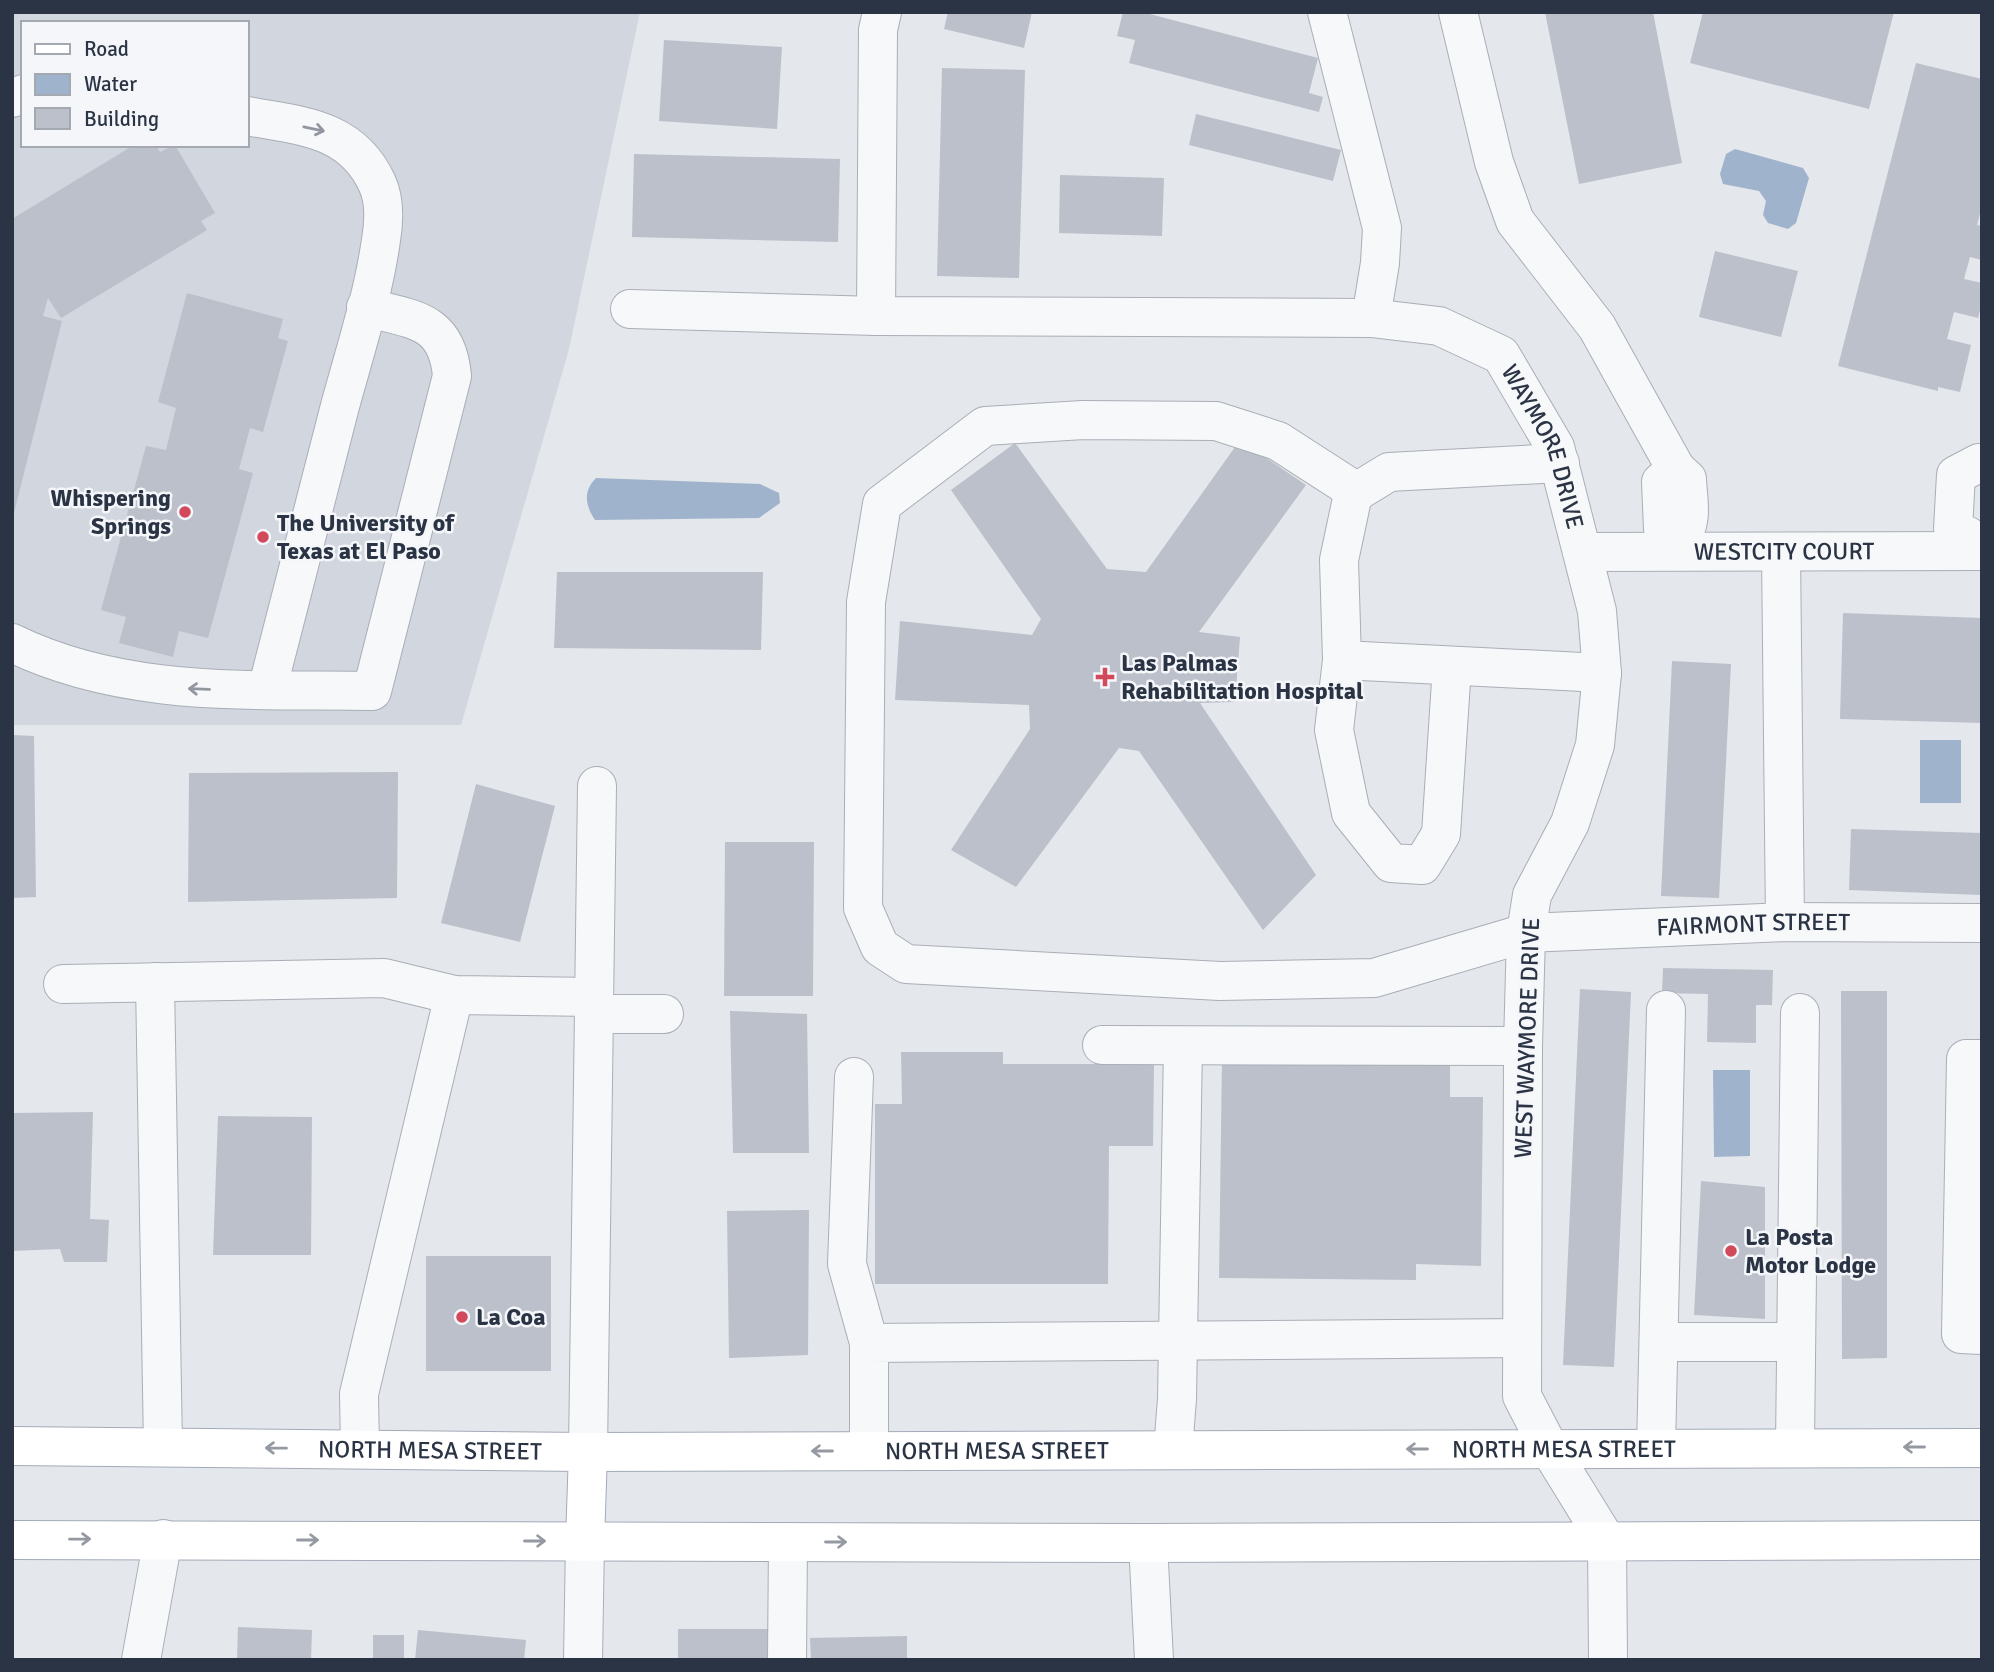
<svg xmlns="http://www.w3.org/2000/svg" width="1994" height="1672" viewBox="0 0 1994 1672" font-family="Signika,sans-serif">
	<style>
		.built { fill: #d2d6de; fill-rule: evenodd }
		.water { fill: #9fb4cc }
		.building { fill: #bbc0ca }
		.lines { fill: none; stroke-linecap: round; stroke-linejoin: round }
		.minor-casing { stroke: #a9aeb7; stroke-width: 40 }
		.major-casing { stroke: #a3abb8; stroke-width: 40 }
		.minor { stroke: #f7f8fa; stroke-width: 38 }
		.major { stroke: #fff; stroke-width: 38 }
		.oneway { stroke: #9196a0 }
		.oneway2 { stroke: #959aa2 }
		.poi-dot { fill: #d1495b; stroke: #f4f6f9; stroke-width: 2.5 }
		.labels { text-anchor: middle; stroke-width: 5; stroke-linejoin: round; paint-order: stroke }
		.street-label { font-size: 24px; fill: #2b3445; stroke: #f4f6f9 }
		.poi-label { font-size: 24px; font-weight: bold; fill: #2b3445; stroke: #f4f6f9; text-anchor: start }
	</style>
	<rect width="100%" height="100%" fill="#e4e7ec"/>
	<path class="built" d="M 12,12 L 640,12 L 569,349 L 461,725 L 12,725 ZM 23,23 L 247,23 L 247,145 L 23,145 Z"/>
	<path class="water" d="M 1735,149 L 1803,168 L 1809,178 L 1796,223 L 1788,229 L 1768,223 L 1763,215 L 1766,201 L 1759,191 L 1723,184 L 1720,174 L 1726,154 Z
		M 596,478 L 760,484 L 779,493 L 780,503 L 759,518 L 595,520 C 585,505 583,491 596,478 Z
		M 1920,740 L 1961,740 L 1961,803 L 1920,803 Z
		M 1713,1070 L 1750,1070 L 1750,1156 L 1714,1157 Z"/>
	<path class="building" d="M 948,12 L 1032,12 L 1024,48 L 944,29 Z
		M 1123,12 L 1142,12 L 1318,58 L 1309,93 L 1323,97 L 1319,112 L 1129,63 L 1135,40 L 1117,36 Z
		M 1545,12 L 1653,12 L 1682,163 L 1579,184 Z
		M 1703,12 L 1894,12 L 1869,109 L 1690,63 Z
		M 664,40 L 782,47 L 777,129 L 659,121 Z
		M 1916,63 L 1982,79 L 1982,206 L 1977,225 L 1982,226 L 1982,260 L 1970,257 L 1964,279 L 1982,283 L 1982,303 L 1978,318 L 1954,312 L 1947,339 L 1971,345 L 1960,392 L 1938,387 L 1938,391 L 1838,366 Z
		M 942,68 L 1025,70 L 1019,278 L 937,276 Z
		M 1196,114 L 1341,150 L 1333,181 L 1189,145 Z
		M 134,145 L 156,145 L 160,152 L 175,145 L 215,213 L 201,221 L 207,230 L 61,318 L 48,298 L 43,316 L 62,321 L 12,521 L 12,219 Z
		M 634,154 L 840,159 L 838,242 L 632,237 Z
		M 1060,175 L 1164,178 L 1162,236 L 1059,233 Z
		M 1715,251 L 1798,271 L 1781,337 L 1699,317 Z
		M 187,293 L 283,319 L 278,338 L 288,341 L 263,432 L 250,428 L 239,469 L 253,473 L 208,638 L 179,631 L 173,657 L 119,643 L 126,617 L 101,610 L 146,446 L 166,450 L 176,408 L 158,402 Z
		M 1240,440 L 1306,485 L 1199,632 L 1240,637 L 1235,702 L 1200,703 L 1316,875 L 1263,930 L 1139,751 L 1119,748 L 1016,887 L 951,850 L 1030,729 L 1029,705 L 895,700 L 900,621 L 1032,635 L 1041,619 L 951,490 L 1015,443 L 1107,569 L 1146,572 Z
		M 557,572 L 763,572 L 761,650 L 554,648 Z
		M 1843,613 L 1982,618 L 1982,723 L 1840,719 Z
		M 1672,661 L 1731,664 L 1719,898 L 1661,896 Z
		M 12,735 L 34,736 L 36,897 L 12,898 Z
		M 398,772 L 397,898 L 188,902 L 189,773 Z
		M 476,784 L 555,806 L 520,942 L 441,923 Z
		M 1851,829 L 1982,833 L 1982,895 L 1849,890 Z
		M 725,842 L 814,842 L 813,996 L 724,996 Z
		M 1663,968 L 1773,970 L 1772,1005 L 1756,1005 L 1756,1043 L 1707,1042 L 1708,994 L 1662,993 Z
		M 1580,989 L 1631,992 L 1614,1367 L 1563,1365 Z
		M 1841,991 L 1887,991 L 1887,1358 L 1842,1359 Z
		M 730,1011 L 807,1014 L 809,1153 L 733,1153 Z
		M 901,1052 L 1003,1052 L 1003,1064 L 1154,1064 L 1153,1146 L 1109,1146 L 1108,1284 L 875,1284 L 875,1104 L 902,1104 Z
		M 1222,1056 L 1450,1058 L 1450,1097 L 1483,1097 L 1481,1266 L 1416,1264 L 1416,1280 L 1219,1278 Z
		M 93,1112 L 90,1219 L 109,1220 L 107,1262 L 64,1262 L 60,1249 L 12,1251 L 12,1113 Z
		M 218,1116 L 312,1117 L 311,1255 L 213,1255 Z
		M 1701,1181 L 1765,1187 L 1765,1319 L 1694,1315 Z
		M 809,1210 L 808,1355 L 729,1358 L 727,1211 Z
		M 426,1256 L 551,1256 L 551,1371 L 426,1371 Z
		M 238,1627 L 312,1630 L 311,1660 L 237,1660 Z
		M 678,1629 L 770,1629 L 769,1660 L 678,1660 Z
		M 418,1630 L 526,1640 L 524,1660 L 415,1660 Z
		M 373,1635 L 404,1635 L 404,1660 L 373,1660 Z
		M 907,1636 L 907,1660 L 811,1660 L 810,1638 Z"/>
	<g class="lines">
		<g class="minor-casing">
			<g id="minor">
				<path d="M 1327,12 L 1382,228 L 1380,263 L 1371,318"/>
				<path d="M 1458,12 L 1494,162 L 1515,221 L 1597,327 L 1676,469"/>
				<path d="M 12,98 L 23,94"/>
				<path d="M 247,116 C 300,126 351,127 377,183 C 385,200 384,222 381,240 C 373,296 355,351 340,406 C 316,500 292,595 267,690"/>
				<path id="s1" d="M 630,309 L 876,316 L 1371,318 L 1439,326 L 1501,355 L 1555,447 L 1597,611 L 1602,673 L 1595,745 L 1570,823 L 1532,895 L 1526,933 L 1523,1046 L 1522,1396 L 1549,1448 L 1607,1542 L 1608,1660"/>
				<path d="M 876,316 L 878,30 L 882,12"/>
				<path d="M 1560,463 L 1389,472 L 1353,494 L 1339,560 L 1342,660 L 1602,673"/>
				<path d="M 1676,469 L 1687,479 C 1688,501 1694,523 1679,540 L 1663,529 L 1661,482 Z"/>
				<path id="s2" d="M 1357,492 L 1278,441 L 1216,421 L 1083,420 L 985,426 L 882,504 L 866,602 L 863,908 L 880,947 L 906,964 L 1220,981 L 1374,978 L 1526,933 L 1785,922 L 1982,923"/>
				<path d="M 1968,536 L 1953,529 L 1956,475 L 1979,463"/>
				<path id="s3" d="M 1584,552 L 1982,551"/>
				<path d="M 1781,552 L 1785,922"/>
				<path d="M 12,643 C 125,698 250,689 372,691 L 452,376 C 447,319 413,320 366,307"/>
				<path d="M 1342,660 L 1334,730 L 1351,813 L 1391,863 L 1422,865 L 1441,834 L 1452,666"/>
				<path d="M 155,982 L 163,1447"/>
				<path d="M 63,984 L 384,978 L 454,995 L 594,997"/>
				<path d="M 594,1014 L 664,1014"/>
				<path d="M 1102,1045 L 1523,1046"/>
				<path d="M 1982,1059 L 1966,1059 L 1961,1334 L 1982,1335"/>
				<path d="M 854,1077 L 847,1264 L 869,1343"/>
				<path d="M 1660,1342 L 1796,1342"/>
				<path d="M 1795,1446 L 1800,1013"/>
				<path d="M 1656,1448 L 1666,1010"/>
				<path d="M 360,1449 L 359,1394 L 454,995"/>
				<path d="M 1173,1450 L 1177,1399 L 1183,1046"/>
				<path d="M 869,1451 L 869,1343 L 1522,1338"/>
				<path d="M 588,1452 L 597,786"/>
				<path d="M 1148,1543 L 1154,1660"/>
				<path d="M 141,1660 L 163,1539"/>
				<path d="M 583,1660 L 585,1542"/>
				<path d="M 787,1660 L 788,1542"/>
			</g>
		</g>
		<g class="major-casing">
			<g id="major">
				<path id="s4" d="M 12,1446 L 588,1452 L 1982,1448"/>
				<path d="M 12,1540 L 1148,1543 L 1982,1540"/>
				<path d="M 585,1542 L 588,1452"/>
			</g>
		</g>
		<use href="#minor" class="minor"/>
		<use href="#major" class="major"/>
	</g>
	<defs><path id="oneway-shaft" d="M-6 0H5M1.5-3L5.5 0L1.5 3" fill="none" stroke-width="1.6" stroke-linecap="round" stroke-linejoin="round" transform="scale(1.75)"/></defs>
	<g class="oneway">
		<use href="#oneway-shaft" transform="translate(314 129) rotate(12)"/>
		<use href="#oneway-shaft" transform="translate(199 689) rotate(-178)"/>
	</g>
	<g class="oneway2">
		<use href="#oneway-shaft" transform="translate(1914 1447) rotate(-180)"/>
		<use href="#oneway-shaft" transform="translate(276 1448) rotate(-179)"/>
		<use href="#oneway-shaft" transform="translate(1417 1449) rotate(180)"/>
		<use href="#oneway-shaft" transform="translate(822 1451) rotate(180)"/>
		<use href="#oneway-shaft" transform="translate(80 1539) rotate(-1)"/>
		<use href="#oneway-shaft" transform="translate(308 1540)"/>
		<use href="#oneway-shaft" transform="translate(535 1541)"/>
		<use href="#oneway-shaft" transform="translate(836 1542)"/>
	</g>
	<g class="poi-dot">
		<circle cx="185" cy="512" r="7"/>
		<circle cx="263" cy="537" r="7"/>
		<path d="M1101.5 666.5h7v7h7v7h-7v7h-7v-7h-7v-7h7z"/>
		<circle cx="1731" cy="1251" r="7"/>
		<circle cx="462" cy="1317" r="7"/>
	</g>
	<g class="labels">
		<g class="street-label">
			<text dy="8" stroke="none"><textPath href="#s1" startOffset="980">WAYMORE DRIVE</textPath></text>
			<text dy="8" stroke="none"><textPath href="#s3" startOffset="200">WESTCITY COURT</textPath></text>
			<text dy="8" stroke="none"><textPath href="#s2" startOffset="1853">FAIRMONT STREET</textPath></text>
			<text transform="translate(1527 1038) rotate(-88)" y="8">WEST WAYMORE DRIVE</text>
			<text dy="8" stroke="none"><textPath href="#s4" startOffset="1552">NORTH MESA STREET</textPath></text>
			<text dy="8" stroke="none"><textPath href="#s4" startOffset="418">NORTH MESA STREET</textPath></text>
			<text dy="8" stroke="none"><textPath href="#s4" startOffset="985">NORTH MESA STREET</textPath></text>
		</g>
		<g class="poi-label">
			<text x="171" y="506" text-anchor="end">Whispering<tspan x="171" dy="28">Springs</tspan></text>
			<text x="277" y="531">The University of<tspan x="277" dy="28">Texas at El Paso</tspan></text>
			<text x="1121" y="671">Las Palmas<tspan x="1121" dy="28">Rehabilitation Hospital</tspan></text>
			<text x="1745" y="1245">La Posta<tspan x="1745" dy="28">Motor Lodge</tspan></text>
			<text x="476" y="1325">La Coa</text>
		</g>
	</g>
	<rect width="1994" height="1672" fill="none" stroke="#2b3445" stroke-width="28"/>
	<rect x="21" y="21" width="228" height="126" fill="#f4f6f9" stroke="#a4a8b1" stroke-width="2"/>
	<rect x="35" y="44" width="35" height="10" fill="#ffffff" stroke="#a4a8b1" stroke-width="2"/>
	<text x="84" y="56" font-size="21" fill="#2b3445">Road</text>
	<rect x="35" y="74" width="35" height="21" fill="#9fb4cc" stroke="#a4a8b1" stroke-width="2"/>
	<text x="84" y="91" font-size="21" fill="#2b3445">Water</text>
	<rect x="35" y="108" width="35" height="21" fill="#bbc0ca" stroke="#a4a8b1" stroke-width="2"/>
	<text x="84" y="126" font-size="21" fill="#2b3445">Building</text>
</svg>
